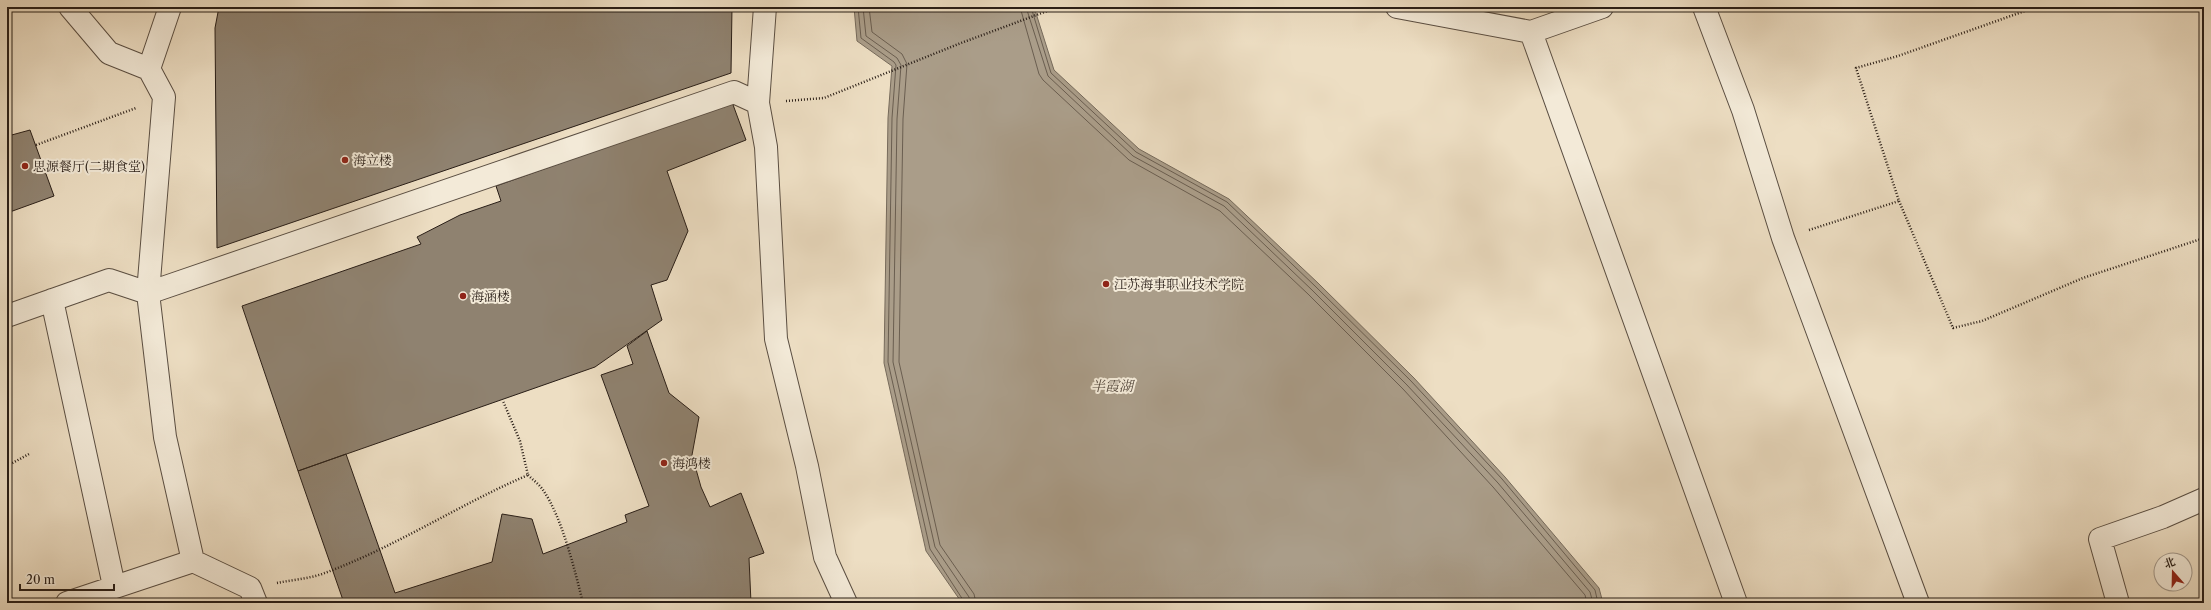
<svg xmlns="http://www.w3.org/2000/svg" width="2211" height="610" viewBox="0 0 2211 610" font-family="'Libre Caslon Text','Noto Serif SC',serif">
	<style>
		.water { fill: #aa9d89; stroke: #766a5b }
		.lines { fill: none; stroke-linecap: round; stroke-linejoin: round }
		.shore { stroke: #6a5e50; stroke-width: 1 }
		.building { fill: #8f8270; stroke: #291e17 }
		.minor-casing { stroke: #5a4e42; stroke-width: 24 }
		.path { stroke: #291e17; stroke-width: 2.5; stroke-dasharray: 1 2; stroke-linecap: butt }
		.minor { stroke: #f3ead8; stroke-width: 22 }
		.poi-dot { fill: #8f2418; stroke: #f3ead8; stroke-width: 1.5 }
		.labels { text-anchor: middle; stroke-width: 4; stroke-linejoin: round; paint-order: stroke }
		.poi-label { font-size: 13px; fill: #291e17; stroke: #f3ead8; text-anchor: start }
		.water-label { font-size: 14px; font-style: italic; fill: #564a3f; stroke: #f3ead8 }
	</style>
	<rect width="100%" height="100%" fill="#eddec3"/>
	<filter id="stains"><feTurbulence type="fractalNoise" baseFrequency=".005" numOctaves="4"/><feColorMatrix values="0 0 0 0 .2 0 0 0 0 .09 0 0 0 0 .02 0 0 0 .5 -.17"/></filter>
	<radialGradient id="worn" r=".72"><stop offset=".6" stop-color="#630" stop-opacity="0"/><stop offset="1" stop-color="#630" stop-opacity=".3"/></radialGradient>
	<path class="water" d="M 854,7 L 1034,7 L 1054,70 L 1139,149 L 1229,199 L 1318,283 L 1414,378 L 1505,477 L 1599,588 L 1603,603 L 962,603 L 926,551 L 884,363 L 888,118 L 892,66 L 857,41 Z"/>
	<g class="lines">
		<path class="shore" d="M 858,7 L 861,38 L 894,62 L 896,65 L 892,118 L 888,362 L 930,549 L 965,603
			M 863,7 L 866,36 L 897,58 L 901,65 L 897,119 L 893,362 L 935,547 L 969,597 L 970,603
			M 869,7 L 872,32 L 902,54 L 907,64 L 903,119 L 899,362 L 940,545 L 974,594 L 976,603
			M 1020,7 L 1039,74 L 1043,80 L 1129,160 L 1220,211 L 1308,294 L 1403,389 L 1493,487 L 1585,595 L 1587,603
			M 1026,7 L 1048,76 L 1133,156 L 1224,206 L 1312,290 L 1407,385 L 1498,483 L 1590,592 L 1593,603
			M 1031,7 L 1051,73 L 1136,152 L 1227,202 L 1315,286 L 1411,381 L 1502,479 L 1595,590 L 1598,603"/>
	</g>
	<path class="building" d="M 219,7 L 732,7 L 731,73 L 217,248 L 215,28 Z
		M 732,102 L 746,140 L 667,171 L 688,231 L 667,280 L 651,285 L 662,320 L 595,367 L 298,471 L 242,306 L 421,244 L 417,237 L 460,215 L 501,201 L 496,186 Z
		M 30,130 L 54,196 L 7,213 L 7,134 L 8,136 Z
		M 647,331 L 669,393 L 699,417 L 692,455 L 701,487 L 710,507 L 741,493 L 764,553 L 749,558 L 751,603 L 344,603 L 298,471 L 346,454 L 395,593 L 492,562 L 502,514 L 532,519 L 543,554 L 627,522 L 625,515 L 649,506 L 601,375 L 633,364 L 627,346 Z"/>
	<g class="lines">
		<g class="minor-casing">
			<path id="minor" d="M 70,7 L 109,53 L 149,69
				M 765,7 L 758,103 L 766,147 L 776,339 L 807,466 L 825,557 L 846,603
				M 1397,7 L 1531,32 L 1736,603
				M 1704,7 L 1743,110 L 1783,238 L 1918,603
				M 1531,32 L 1602,7
				M 52,300 L 114,586
				M 7,316 L 109,280 L 148,293 L 164,97 L 149,69 L 170,7
				M 67,603 L 193,561
				M 256,603 L 250,588 L 193,561 L 165,437 L 148,293 L 734,92 L 758,103
				M 2118,603 L 2100,539 L 2163,517 L 2204,499"/>
		</g>
		<path class="path" d="M 786,101 L 824,98 L 961,43 L 1058,7
			M 36,145 L 136,108
			M 1899,201 L 1953,328 L 1982,321 L 2083,278 L 2204,238
			M 1809,230 L 1899,201 L 1856,68 L 1898,56 L 2036,7
			M 7,466 L 29,454
			M 528,475 C 533,480 539,484 543,490 C 562,517 575,571 583,603
			M 277,583 C 291,580 307,579 322,574 C 394,548 458,505 528,475 L 520,441 L 503,401"/>
		<use href="#minor" class="minor"/>
	</g>
	<g class="poi-dot">
		<circle cx="345" cy="160" r="4"/>
		<circle cx="25" cy="166" r="4"/>
		<circle cx="1106" cy="284" r="4"/>
		<circle cx="463" cy="296" r="4"/>
		<circle cx="664" cy="463" r="4"/>
	</g>
	<g class="labels">
		<g class="poi-label">
			<text x="353" y="165">海立楼</text>
			<text x="33" y="171">思源餐厅(二期食堂)</text>
			<text x="1114" y="289">江苏海事职业技术学院</text>
			<text x="471" y="301">海涵楼</text>
			<text x="672" y="468">海鸿楼</text>
		</g>
		<g class="water-label">
			<text x="1112" y="391">半霞湖</text>
		</g>
	</g>
	<rect width="2211" height="610" fill="none" stroke="#eddec3" stroke-width="24"/>
	<rect x="8" y="8" width="2195" height="594" fill="none" stroke="#291e17" stroke-width="2"/>
	<rect x="12" y="12" width="2187" height="586" fill="none" stroke="#291e17"/>
	<g transform="translate(2173 572) rotate(340)"><circle r="19" fill="#f3ead8" stroke="#a2988b"/>
	<path d="M0-3L7 15L0 10L-7 15Z" fill="#8f2418"/>
	<text y="-6" font-size="11" font-weight="bold" text-anchor="middle" fill="#291e17">北</text>
	</g>
	<path d="M20 584v6h94v-6" fill="none" stroke="#291e17" stroke-width="2"/>
	<text x="26" y="584" font-size="12" fill="#291e17" stroke="#f3ead8" stroke-width="3" paint-order="stroke">20 m</text>
	<rect width="100%" height="100%" filter="url(#stains)"/>
	<rect width="100%" height="100%" fill="url(#worn)"/>
</svg>
